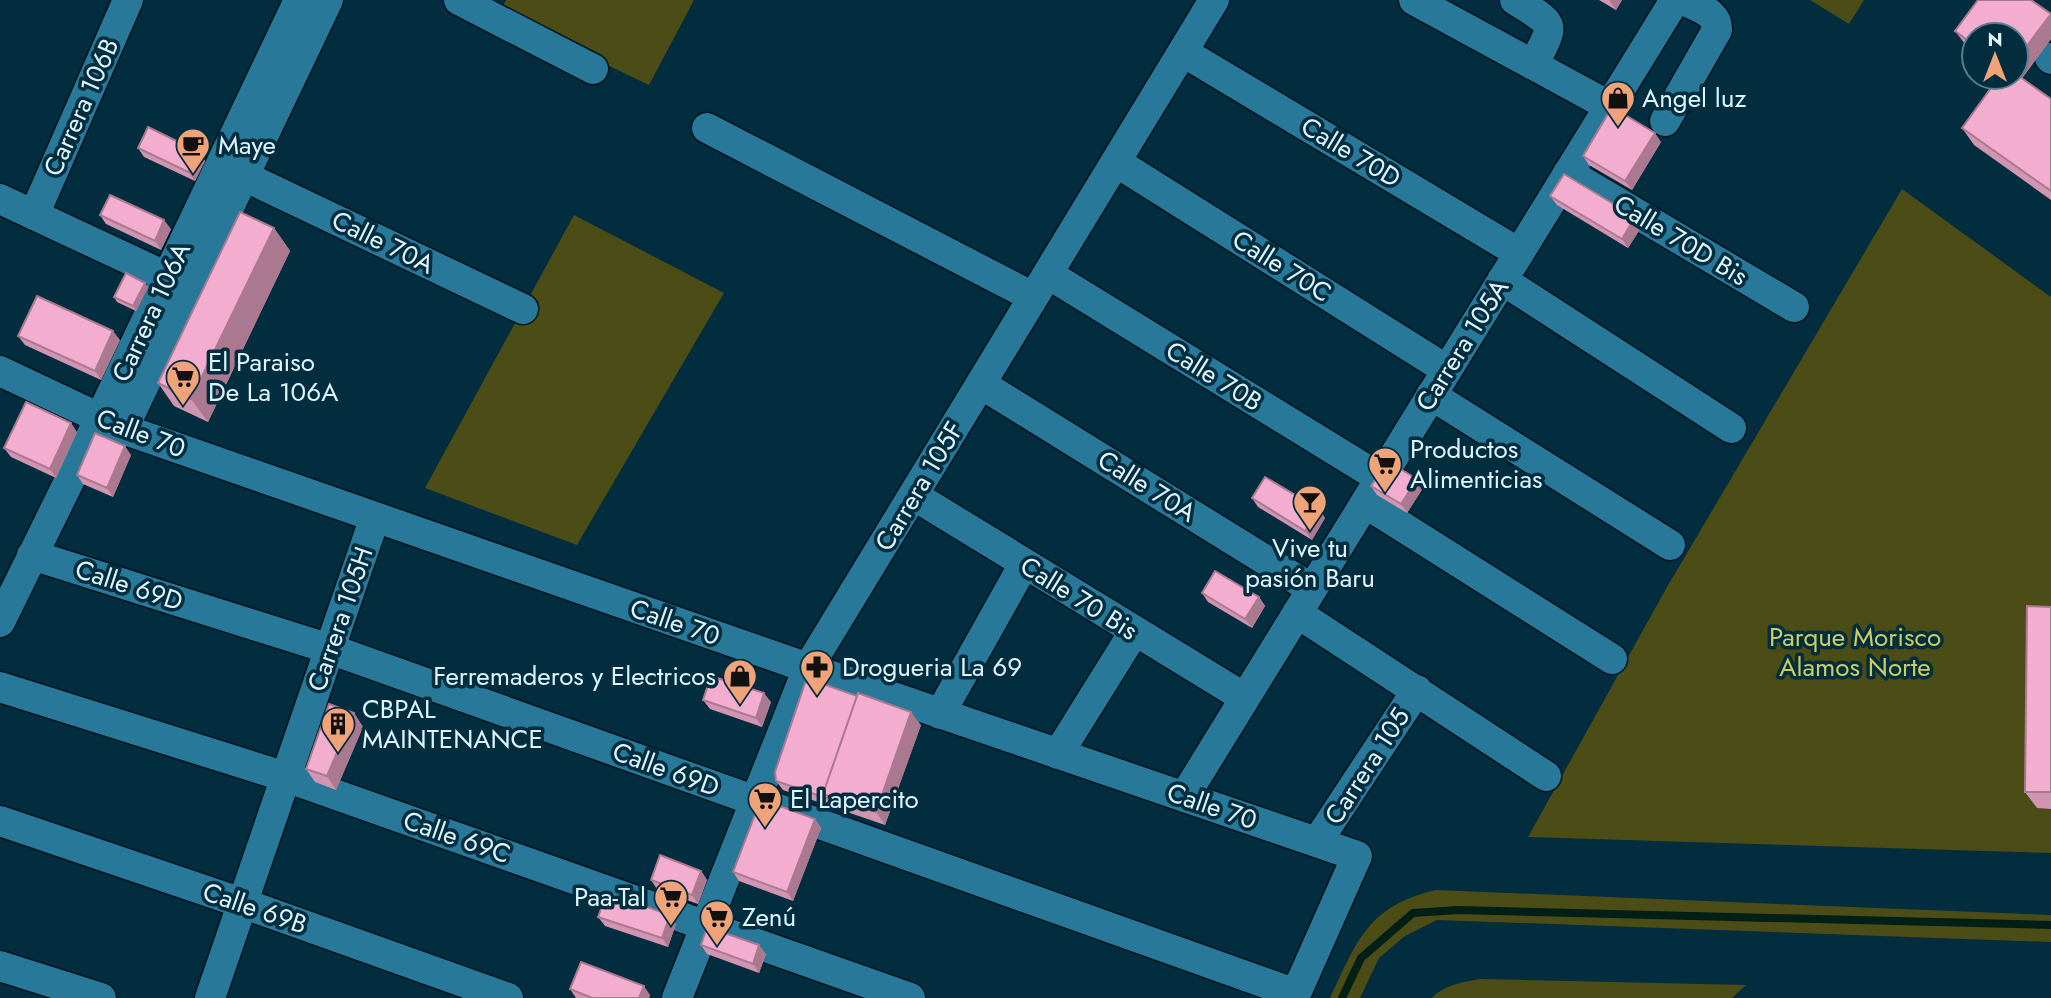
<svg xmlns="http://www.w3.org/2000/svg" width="2051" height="998" viewBox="0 0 2051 998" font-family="Jost,sans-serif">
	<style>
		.green { fill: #4c4c17 }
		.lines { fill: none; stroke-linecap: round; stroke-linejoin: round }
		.stream { stroke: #011f16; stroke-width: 8 }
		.minor-casing { stroke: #00141e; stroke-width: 33 }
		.minor { stroke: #277899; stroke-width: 30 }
		.wall { fill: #d195b1 }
		.shaded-wall { fill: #aa7990 }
		.building { fill: #f3adce; stroke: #aa7990; stroke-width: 2 }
		.labels { text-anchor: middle; stroke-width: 7; stroke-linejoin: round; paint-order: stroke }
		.poi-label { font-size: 26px; fill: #def4ff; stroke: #012d3e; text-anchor: start }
		.street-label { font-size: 26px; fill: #def4ff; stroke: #012d3e }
		.park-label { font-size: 26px; fill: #cccd60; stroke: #012d3e }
	</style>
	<rect width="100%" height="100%" fill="#012d3e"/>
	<path class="green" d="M 506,0 L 694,0 L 649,85 L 499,13 Z
		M 1810,0 L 1864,0 L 1849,24 Z
		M 1902,189 L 2051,297 L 2051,853 L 1528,837 L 1667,587 Z
		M 574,215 L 724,293 L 577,545 L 425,488 Z
		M 1436,890 L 2051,915 L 2051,942 L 1437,920 L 1405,936 L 1379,958 L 1360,998 L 1330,998 C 1358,939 1368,906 1436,890 Z
		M 1480,979 L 1746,985 L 1732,998 L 1432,998 C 1444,985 1463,982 1480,979 Z"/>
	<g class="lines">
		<path class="stream" d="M 1342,998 L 1361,958 L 1413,913 L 1458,910 L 2051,925"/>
		<g class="minor-casing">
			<path id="minor" d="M 459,0 L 593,69
				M 1414,0 L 1609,106
				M 1515,0 C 1556,26 1556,21 1533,65
				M 1183,52 L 1519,253
				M 2050,58 L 2051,59
				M 1665,121 L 1717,30 C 1718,12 1698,8 1684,0
				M 707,128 L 1033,297
				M 1116,162 L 1447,370
				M 1568,173 L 1794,307
				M 244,176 L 523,309
				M 0,199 L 167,277
				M 34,215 L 128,0
				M 1048,274 L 1380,478
				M 1502,280 L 1731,428
				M 0,371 L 123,429 L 808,668 L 1357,856 L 1294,998
				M 981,384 L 1312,589
				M 1431,395 L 1670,545
				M 123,429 L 328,0
				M 913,495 L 1245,698
				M 1365,503 L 1612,659
				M 32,555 L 330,649 L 1296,994
				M 1297,613 L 1546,776
				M 0,622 L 100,418 L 299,0
				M 0,687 L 286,777 L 910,998
				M 940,714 L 1024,564
				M 1058,754 L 1134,632
				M 1184,797 L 1675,0
				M 0,821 L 242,903 L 508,998
				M 1317,842 L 1417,690
				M 0,966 L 101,998
				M 210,998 L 375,517
				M 677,998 L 808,668 L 1214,0"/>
		</g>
		<use href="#minor" class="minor"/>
	</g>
	<path class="wall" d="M 1599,0 L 1622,0 L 1616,10 Z
		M 1978,0 L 2031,0 L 2051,15 L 2051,39 L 2022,78 L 2051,99 L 2051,200 L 1974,145 L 1962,128 L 1999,77 L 2016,77 L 2016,35 L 1974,35 L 1974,51 L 1965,44 L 1955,31 Z
		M 1661,142 L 1632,190 L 1589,165 L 1583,156 Z
		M 138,148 L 199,152 L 205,161 L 195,181 L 144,157 Z
		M 1550,196 L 1635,217 L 1642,226 L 1628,248 L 1557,205 Z
		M 100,215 L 171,229 L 161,250 L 106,224 Z
		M 274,228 L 290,251 L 208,422 L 174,406 L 158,383 Z
		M 148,287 L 136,311 L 117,302 L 114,297 Z
		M 18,336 L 120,340 L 101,380 L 25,345 Z
		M 77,432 L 56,478 L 11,457 L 4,448 Z
		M 131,455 L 113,497 L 83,484 L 77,475 Z
		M 1371,486 L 1423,488 L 1407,513 L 1377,495 Z
		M 1252,498 L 1319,509 L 1325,518 L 1312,540 L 1258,507 Z
		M 1202,593 L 1259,597 L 1265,606 L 1252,628 L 1208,602 Z
		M 2051,607 L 2051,809 L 2037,808 L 2025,792 Z
		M 703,700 L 771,702 L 762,727 L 710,709 Z
		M 354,713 L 363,727 L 336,790 L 315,782 L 306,769 Z
		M 921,725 L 885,825 L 783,790 L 776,781 Z
		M 815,819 L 821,828 L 793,901 L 739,881 L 733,872 Z
		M 701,871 L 707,880 L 698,904 L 657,889 L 651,880 Z
		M 598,917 L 676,924 L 668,947 L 605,926 Z
		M 701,945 L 766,954 L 759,973 L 707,954 Z
		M 570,989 L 650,995 L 649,998 L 576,998 Z"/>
	<path class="shaded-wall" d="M 1609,0 L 1622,0 L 1616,10 Z
		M 2051,14 L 2051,39 L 2018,84 L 2016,77 L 2016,60 Z
		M 1655,133 L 1661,142 L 1632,190 L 1625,181 Z
		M 199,152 L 205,161 L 195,181 L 188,172 Z
		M 1635,217 L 1642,226 L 1628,248 L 1622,239 Z
		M 164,220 L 171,229 L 161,250 L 155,241 Z
		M 274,228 L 290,251 L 208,422 L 191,399 Z
		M 145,283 L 148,287 L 136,311 L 133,306 Z
		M 113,331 L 120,340 L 101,380 L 95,371 Z
		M 71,423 L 77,432 L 56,478 L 50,469 Z
		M 125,446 L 131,455 L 113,497 L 107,488 Z
		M 1417,479 L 1423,488 L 1407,513 L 1401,504 Z
		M 1319,509 L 1325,518 L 1312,540 L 1305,531 Z
		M 1259,597 L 1265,606 L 1252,628 L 1245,619 Z
		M 764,693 L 771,702 L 762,727 L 756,718 Z
		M 911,712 L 921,725 L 885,825 L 876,812 Z
		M 354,713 L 363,727 L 336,790 L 327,776 Z
		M 815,819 L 821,828 L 793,901 L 787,892 Z
		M 701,871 L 707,880 L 698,904 L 692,895 Z
		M 670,915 L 676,924 L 668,947 L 662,938 Z
		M 759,945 L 766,954 L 759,973 L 753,964 Z
		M 644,986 L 650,995 L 649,998 L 639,998 Z"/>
	<path class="building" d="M 1978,0 L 2031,0 L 2051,14 L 2016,60 L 2016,35 L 1974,35 L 1974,45 L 1955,31 Z
		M 2016,74 L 2051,99 L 2051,191 L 1962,128 L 1999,77 L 2016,77 Z
		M 1612,107 L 1655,133 L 1625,181 L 1583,156 Z
		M 148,127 L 199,152 L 188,172 L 138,148 Z
		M 1564,174 L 1635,217 L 1622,239 L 1550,196 Z
		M 110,195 L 164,220 L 155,241 L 100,215 Z
		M 240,212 L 274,228 L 191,399 L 158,383 Z
		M 126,273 L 145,283 L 133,306 L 114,297 Z
		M 37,296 L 113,331 L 95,371 L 18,336 Z
		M 26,402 L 71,423 L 50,469 L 4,448 Z
		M 95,433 L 125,446 L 107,488 L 77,475 Z
		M 1387,461 L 1417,479 L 1401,504 L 1371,486 Z
		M 1265,477 L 1319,509 L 1305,531 L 1252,498 Z
		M 1215,571 L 1259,597 L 1245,619 L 1202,593 Z
		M 2027,606 L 2051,607 L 2051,792 L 2025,792 Z
		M 711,676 L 764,693 L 756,718 L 703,700 Z
		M 812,680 L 857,696 L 823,794 L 826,798 L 776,781 L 775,772 L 805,683 Z
		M 858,693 L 911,712 L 876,812 L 823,794 Z
		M 329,704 L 354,713 L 327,776 L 306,769 Z
		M 761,799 L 815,819 L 787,892 L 733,872 Z
		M 660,855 L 701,871 L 692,895 L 651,880 Z
		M 607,893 L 670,915 L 662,938 L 598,917 Z
		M 707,927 L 759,945 L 753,964 L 701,945 Z
		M 581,962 L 644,986 L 639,998 L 592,998 L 570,989 Z"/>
	<defs>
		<g id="shop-pin" transform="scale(1.75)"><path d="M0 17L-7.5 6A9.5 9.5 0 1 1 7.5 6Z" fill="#f0a378" stroke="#012d3e"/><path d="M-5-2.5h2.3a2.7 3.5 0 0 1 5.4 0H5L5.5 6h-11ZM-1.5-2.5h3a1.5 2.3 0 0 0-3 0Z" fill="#111"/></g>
		<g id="cafe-pin" transform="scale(1.75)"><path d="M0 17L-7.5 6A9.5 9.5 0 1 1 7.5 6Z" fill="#f0a378" stroke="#012d3e"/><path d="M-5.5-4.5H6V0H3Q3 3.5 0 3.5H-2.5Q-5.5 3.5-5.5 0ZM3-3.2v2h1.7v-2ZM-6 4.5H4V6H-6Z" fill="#111"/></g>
		<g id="supermarket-pin" transform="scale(1.75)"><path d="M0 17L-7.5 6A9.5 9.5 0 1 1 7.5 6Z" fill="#f0a378" stroke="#012d3e"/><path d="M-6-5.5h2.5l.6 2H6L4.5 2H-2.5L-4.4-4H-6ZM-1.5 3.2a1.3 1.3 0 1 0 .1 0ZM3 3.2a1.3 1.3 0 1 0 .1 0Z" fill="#111"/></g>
		<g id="bar-pin" transform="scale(1.75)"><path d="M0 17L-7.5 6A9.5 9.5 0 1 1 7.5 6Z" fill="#f0a378" stroke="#012d3e"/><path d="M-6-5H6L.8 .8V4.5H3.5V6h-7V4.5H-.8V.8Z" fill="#111"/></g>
		<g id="pharmacy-pin" transform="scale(1.75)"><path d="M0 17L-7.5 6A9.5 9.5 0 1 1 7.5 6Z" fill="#f0a378" stroke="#012d3e"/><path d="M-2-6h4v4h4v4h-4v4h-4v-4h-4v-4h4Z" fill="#111"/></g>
		<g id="building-pin" transform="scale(1.75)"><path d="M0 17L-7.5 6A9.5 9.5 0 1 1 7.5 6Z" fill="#f0a378" stroke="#012d3e"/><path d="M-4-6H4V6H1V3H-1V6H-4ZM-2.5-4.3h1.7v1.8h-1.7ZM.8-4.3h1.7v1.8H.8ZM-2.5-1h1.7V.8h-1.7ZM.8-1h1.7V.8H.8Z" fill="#111"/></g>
	</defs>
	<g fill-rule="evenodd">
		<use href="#shop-pin" x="1618" y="98"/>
		<use href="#cafe-pin" x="193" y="145"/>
		<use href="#supermarket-pin" x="183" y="377"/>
		<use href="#supermarket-pin" x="1385" y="464"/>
		<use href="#bar-pin" x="1310" y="502"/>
		<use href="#pharmacy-pin" x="817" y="667"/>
		<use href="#shop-pin" x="740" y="676"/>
		<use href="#building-pin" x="338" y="724"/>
		<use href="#supermarket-pin" x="765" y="799"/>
		<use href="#supermarket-pin" x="671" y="897"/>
		<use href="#supermarket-pin" x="717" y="917"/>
	</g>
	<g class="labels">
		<g class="poi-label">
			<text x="1642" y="107">Angel luz</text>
			<text x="218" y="154">Maye</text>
			<text x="208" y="371">El Paraiso<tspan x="208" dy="30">De La 106A</tspan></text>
			<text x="1410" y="458">Productos<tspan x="1410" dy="30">Alimenticias</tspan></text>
			<text x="1310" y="557" text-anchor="middle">Vive tu<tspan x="1310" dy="30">pasión Baru</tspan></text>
			<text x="842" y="676">Drogueria La 69</text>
			<text x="716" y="685" text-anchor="end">Ferremaderos y Electricos</text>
			<text x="362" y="718">CBPAL<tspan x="362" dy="30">MAINTENANCE</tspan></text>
			<text x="790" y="808">El Lapercito</text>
			<text x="646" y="906" text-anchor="end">Paa-Tal</text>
			<text x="742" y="926">Zenú</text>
		</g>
		<g class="street-label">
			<text transform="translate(81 107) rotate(-66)" y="9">Carrera 106B</text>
			<text transform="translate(1351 152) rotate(31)" y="9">Calle 70D</text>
			<text transform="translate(1681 240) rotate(31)" y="9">Calle 70D Bis</text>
			<text transform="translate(383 242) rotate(26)" y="9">Calle 70A</text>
			<text transform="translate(1282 266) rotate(32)" y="9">Calle 70C</text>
			<text transform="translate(151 312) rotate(-65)" y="9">Carrera 106A</text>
			<text transform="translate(1462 345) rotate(-58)" y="9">Carrera 105A</text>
			<text transform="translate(1214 376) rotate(32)" y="9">Calle 70B</text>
			<text transform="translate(141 433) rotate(21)" y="9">Calle 70</text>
			<text transform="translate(919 486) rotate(-59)" y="9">Carrera 105F</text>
			<text transform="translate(1147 486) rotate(32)" y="9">Calle 70A</text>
			<text transform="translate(129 585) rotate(18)" y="9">Calle 69D</text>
			<text transform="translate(1079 598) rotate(32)" y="9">Calle 70 Bis</text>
			<text transform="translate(340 619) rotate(-71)" y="9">Carrera 105H</text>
			<text transform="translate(675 622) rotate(19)" y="9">Calle 70</text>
			<text transform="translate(1367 766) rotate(-57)" y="9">Carrera 105</text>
			<text transform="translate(666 769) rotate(20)" y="9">Calle 69D</text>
			<text transform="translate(1212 806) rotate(19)" y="9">Calle 70</text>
			<text transform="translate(457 837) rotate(19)" y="9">Calle 69C</text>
			<text transform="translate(255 908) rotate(19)" y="9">Calle 69B</text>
		</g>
		<g class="park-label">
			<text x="1855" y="646">Parque Morisco<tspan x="1855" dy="30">Alamos Norte</tspan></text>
		</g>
	</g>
	<g transform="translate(1995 56)"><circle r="33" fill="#012d3e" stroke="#597d8b" stroke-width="2"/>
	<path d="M0-5L12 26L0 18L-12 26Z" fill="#f0a378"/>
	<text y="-10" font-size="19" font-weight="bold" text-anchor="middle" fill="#def4ff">N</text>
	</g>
</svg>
